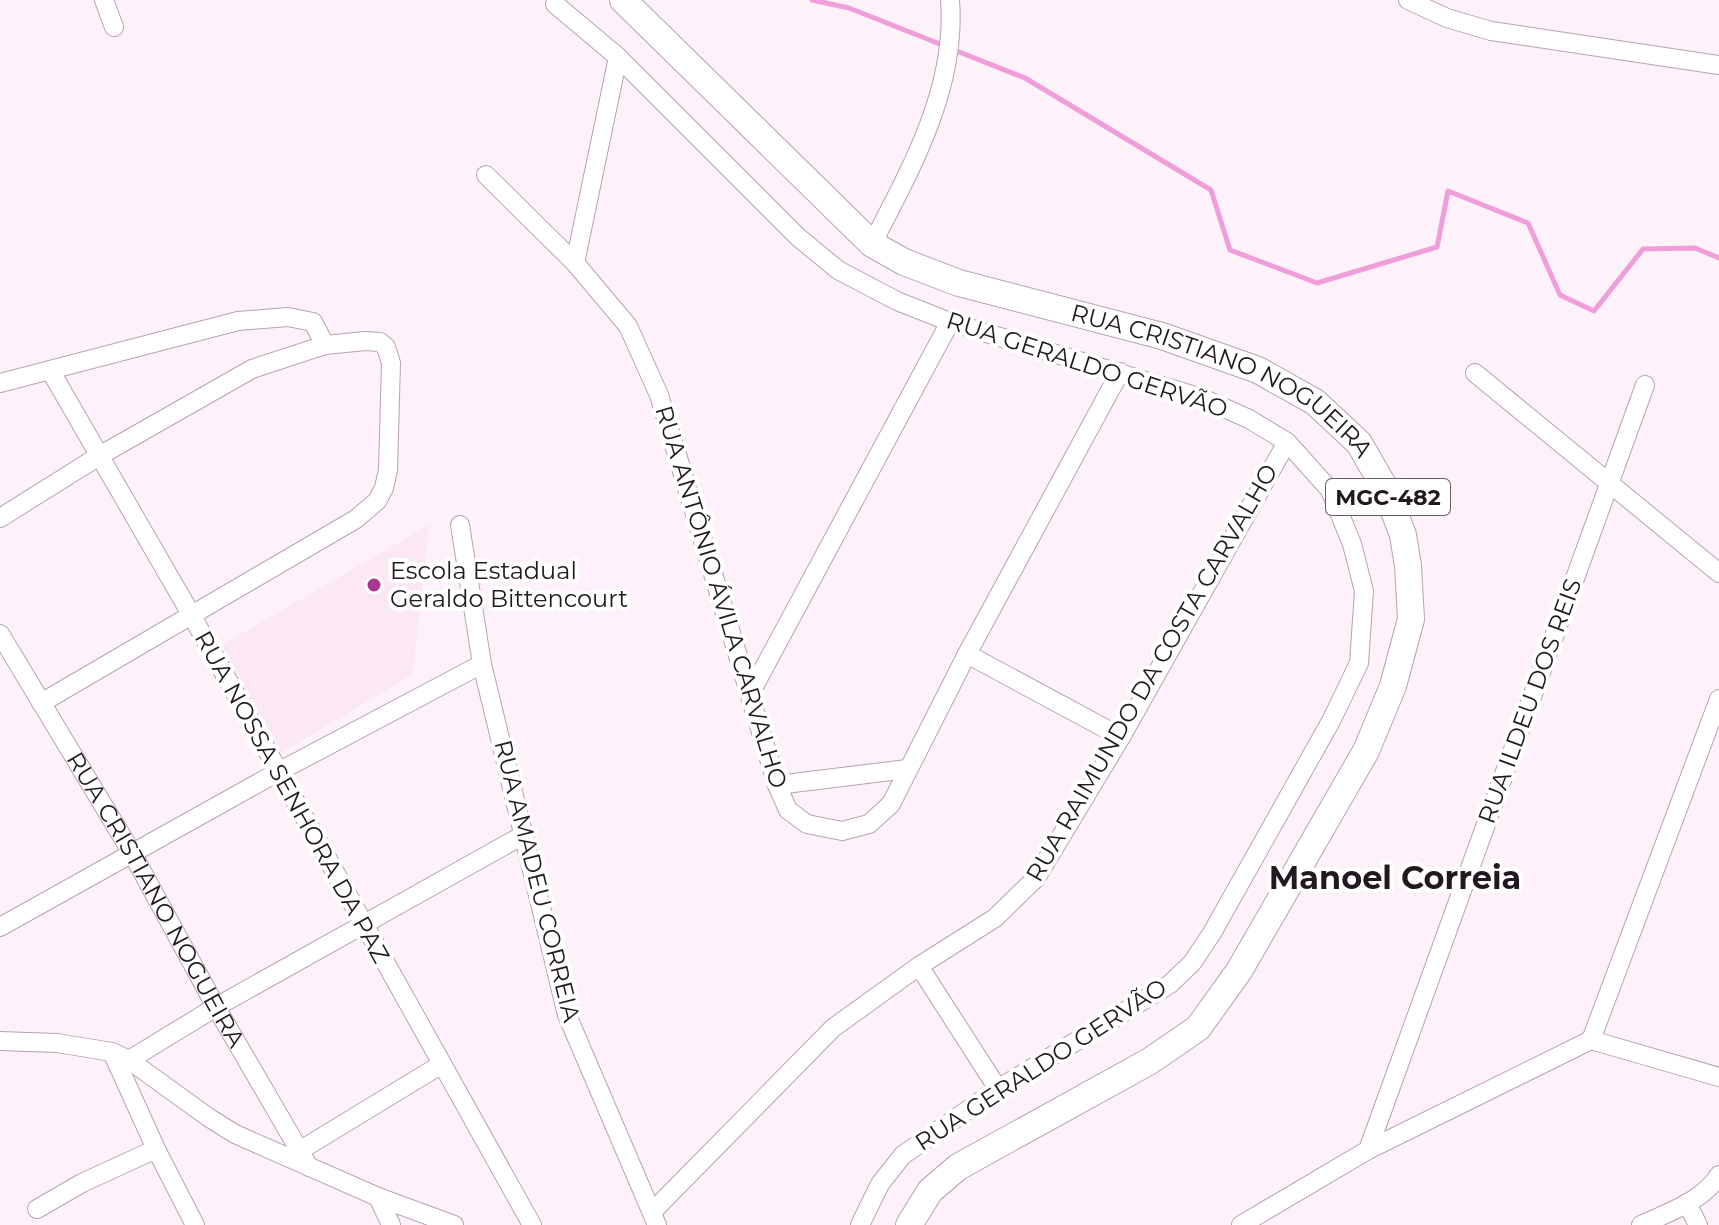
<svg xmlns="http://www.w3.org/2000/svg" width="1719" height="1225" viewBox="0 0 1719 1225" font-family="Montserrat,sans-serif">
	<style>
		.built { fill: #fce7f5 }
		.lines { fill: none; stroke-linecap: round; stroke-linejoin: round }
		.stream { stroke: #f09ed9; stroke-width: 5 }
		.minor-casing { stroke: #baa1b2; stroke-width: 20 }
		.highway-casing { stroke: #baa1b2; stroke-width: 28 }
		.minor { stroke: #fff; stroke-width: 18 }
		.highway { stroke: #fff; stroke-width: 26 }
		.poi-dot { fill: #aa3790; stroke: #fff; stroke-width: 3 }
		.labels { text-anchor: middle; stroke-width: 8; stroke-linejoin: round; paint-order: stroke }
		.shield { fill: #fff; stroke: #645d62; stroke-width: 2 }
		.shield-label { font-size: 22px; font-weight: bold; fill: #22181f }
		.street-label { font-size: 24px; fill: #22181f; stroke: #fff }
		.poi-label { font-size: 24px; fill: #22181f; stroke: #fff; text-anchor: start }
		.district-label { font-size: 32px; font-weight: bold; fill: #22181f; stroke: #fff }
	</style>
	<rect width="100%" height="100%" fill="#fef2fa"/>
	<path class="built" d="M 429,525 L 413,674 L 281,753 L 222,645 Z"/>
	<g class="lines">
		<path class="stream" d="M 812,0 L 849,8 L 945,46
			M 954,50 L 1025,78 L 1211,190 L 1230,250 L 1317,283 L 1437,247 L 1448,191 L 1528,223 L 1560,295 L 1594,311 L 1643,249 L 1695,248 L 1719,258"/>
		<g class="minor-casing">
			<g id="minor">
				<path d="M 104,0 L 114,27"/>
				<path d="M 1408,0 L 1447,18 L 1491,31 L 1719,65"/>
				<path d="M 555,4 L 618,57 L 798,237 L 838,270 L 897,301 L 950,322 L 1202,398 L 1249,419 L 1287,442 L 1330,490 L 1352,544 L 1364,591 L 1359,663 L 1331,721 L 1212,933 L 1192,963 L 1170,984 L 998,1089 L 903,1155 L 880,1184 L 860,1225"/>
				<path d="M 486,175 L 575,263 L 628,326 L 659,395 L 777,785 L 788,810 L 807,824 L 842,831 L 869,824 L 891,804 L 967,654 L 1120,372"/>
				<path d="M 872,244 C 911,169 957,87 950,0"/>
				<path d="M 575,263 L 618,57"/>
				<path d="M 50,370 L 192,616 L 532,1225"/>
				<path d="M 1475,373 L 1719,573"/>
				<path d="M 0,383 L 238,321 L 288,317 L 313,322 L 325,345"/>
				<path d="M 0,518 L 99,456 L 252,369 L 325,345 L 365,341 L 380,342 L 386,347 L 391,363 L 388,470 L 384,488 L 377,501 L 356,519 L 41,703"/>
				<path d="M 460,525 L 482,664 L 567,1015 L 657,1225"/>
				<path id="s1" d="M 0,634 L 132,853 L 216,1007 L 309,1167"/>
				<path d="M 967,654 L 1121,737"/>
				<path d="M 751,692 L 950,322"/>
				<path d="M 777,785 L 907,769"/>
				<path d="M 0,927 L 278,772 L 482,664"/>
				<path d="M 919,966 L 998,1089"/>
				<path d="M 1591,1040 L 1719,1077"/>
				<path d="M 0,1041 L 57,1043 L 112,1052 L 129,1060 L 208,1117 L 235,1134 L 378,1197 L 454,1225"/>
				<path d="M 112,1052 L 156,1149 L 195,1225"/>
				<path d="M 129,1060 L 216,1007 L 525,834"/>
				<path d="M 1368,1150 L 1591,1040 L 1719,699"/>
				<path d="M 299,1151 L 442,1064"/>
				<path d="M 378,1197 L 391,1225"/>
				<path d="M 1687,1203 L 1698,1225"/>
				<path d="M 37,1209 L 82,1183 L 156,1149"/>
				<path d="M 652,1212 L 833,1028 L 919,966 L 995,918 L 1036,878 L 1121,737 L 1287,442"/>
				<path d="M 1241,1225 L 1368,1150 L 1645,385"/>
				<path d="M 1641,1225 C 1667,1213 1703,1201 1719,1175"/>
			</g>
		</g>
		<g class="highway-casing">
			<g id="highway">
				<path id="s2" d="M 623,0 L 872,244 L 904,262 L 959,283 L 1162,336 L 1258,370 L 1315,402 L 1359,443 L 1386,490 L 1403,535 L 1408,566 L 1411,619 L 1393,686 L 1366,751 L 1239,971 L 1198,1028 L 1150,1061 L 958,1167 L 930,1191 L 909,1225"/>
			</g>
		</g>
		<use href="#minor" class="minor"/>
		<use href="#highway" class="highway"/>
	</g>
	<circle class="poi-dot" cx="374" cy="585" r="8"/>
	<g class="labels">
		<rect class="shield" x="1326" y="479" width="124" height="36" rx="6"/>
		<g class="shield-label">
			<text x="1388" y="505">MGC-482</text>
		</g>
		<g class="street-label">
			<text transform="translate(1087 365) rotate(18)" y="8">RUA GERALDO GERVÃO</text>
			<text dy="8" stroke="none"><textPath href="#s2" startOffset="728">RUA CRISTIANO NOGUEIRA</textPath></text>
			<text transform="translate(721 597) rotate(73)" y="8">RUA ANTÔNIO ÁVILA CARVALHO</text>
			<text transform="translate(1152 673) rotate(-60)" y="8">RUA RAIMUNDO DA COSTA CARVALHO</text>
			<text transform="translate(1530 701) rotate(-70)" y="8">RUA ILDEU DOS REIS</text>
			<text transform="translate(292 797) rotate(61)" y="8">RUA NOSSA SENHORA DA PAZ</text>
			<text transform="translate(537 881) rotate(76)" y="8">RUA AMADEU CORREIA</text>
			<text dy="8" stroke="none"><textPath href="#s1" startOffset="308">RUA CRISTIANO NOGUEIRA</textPath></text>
			<text transform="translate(1041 1065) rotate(-33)" y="8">RUA GERALDO GERVÃO</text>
		</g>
		<g class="poi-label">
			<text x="390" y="579">Escola Estadual<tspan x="390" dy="28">Geraldo Bittencourt</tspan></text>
		</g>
		<g class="district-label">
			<text x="1395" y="889">Manoel Correia</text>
		</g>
	</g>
</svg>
